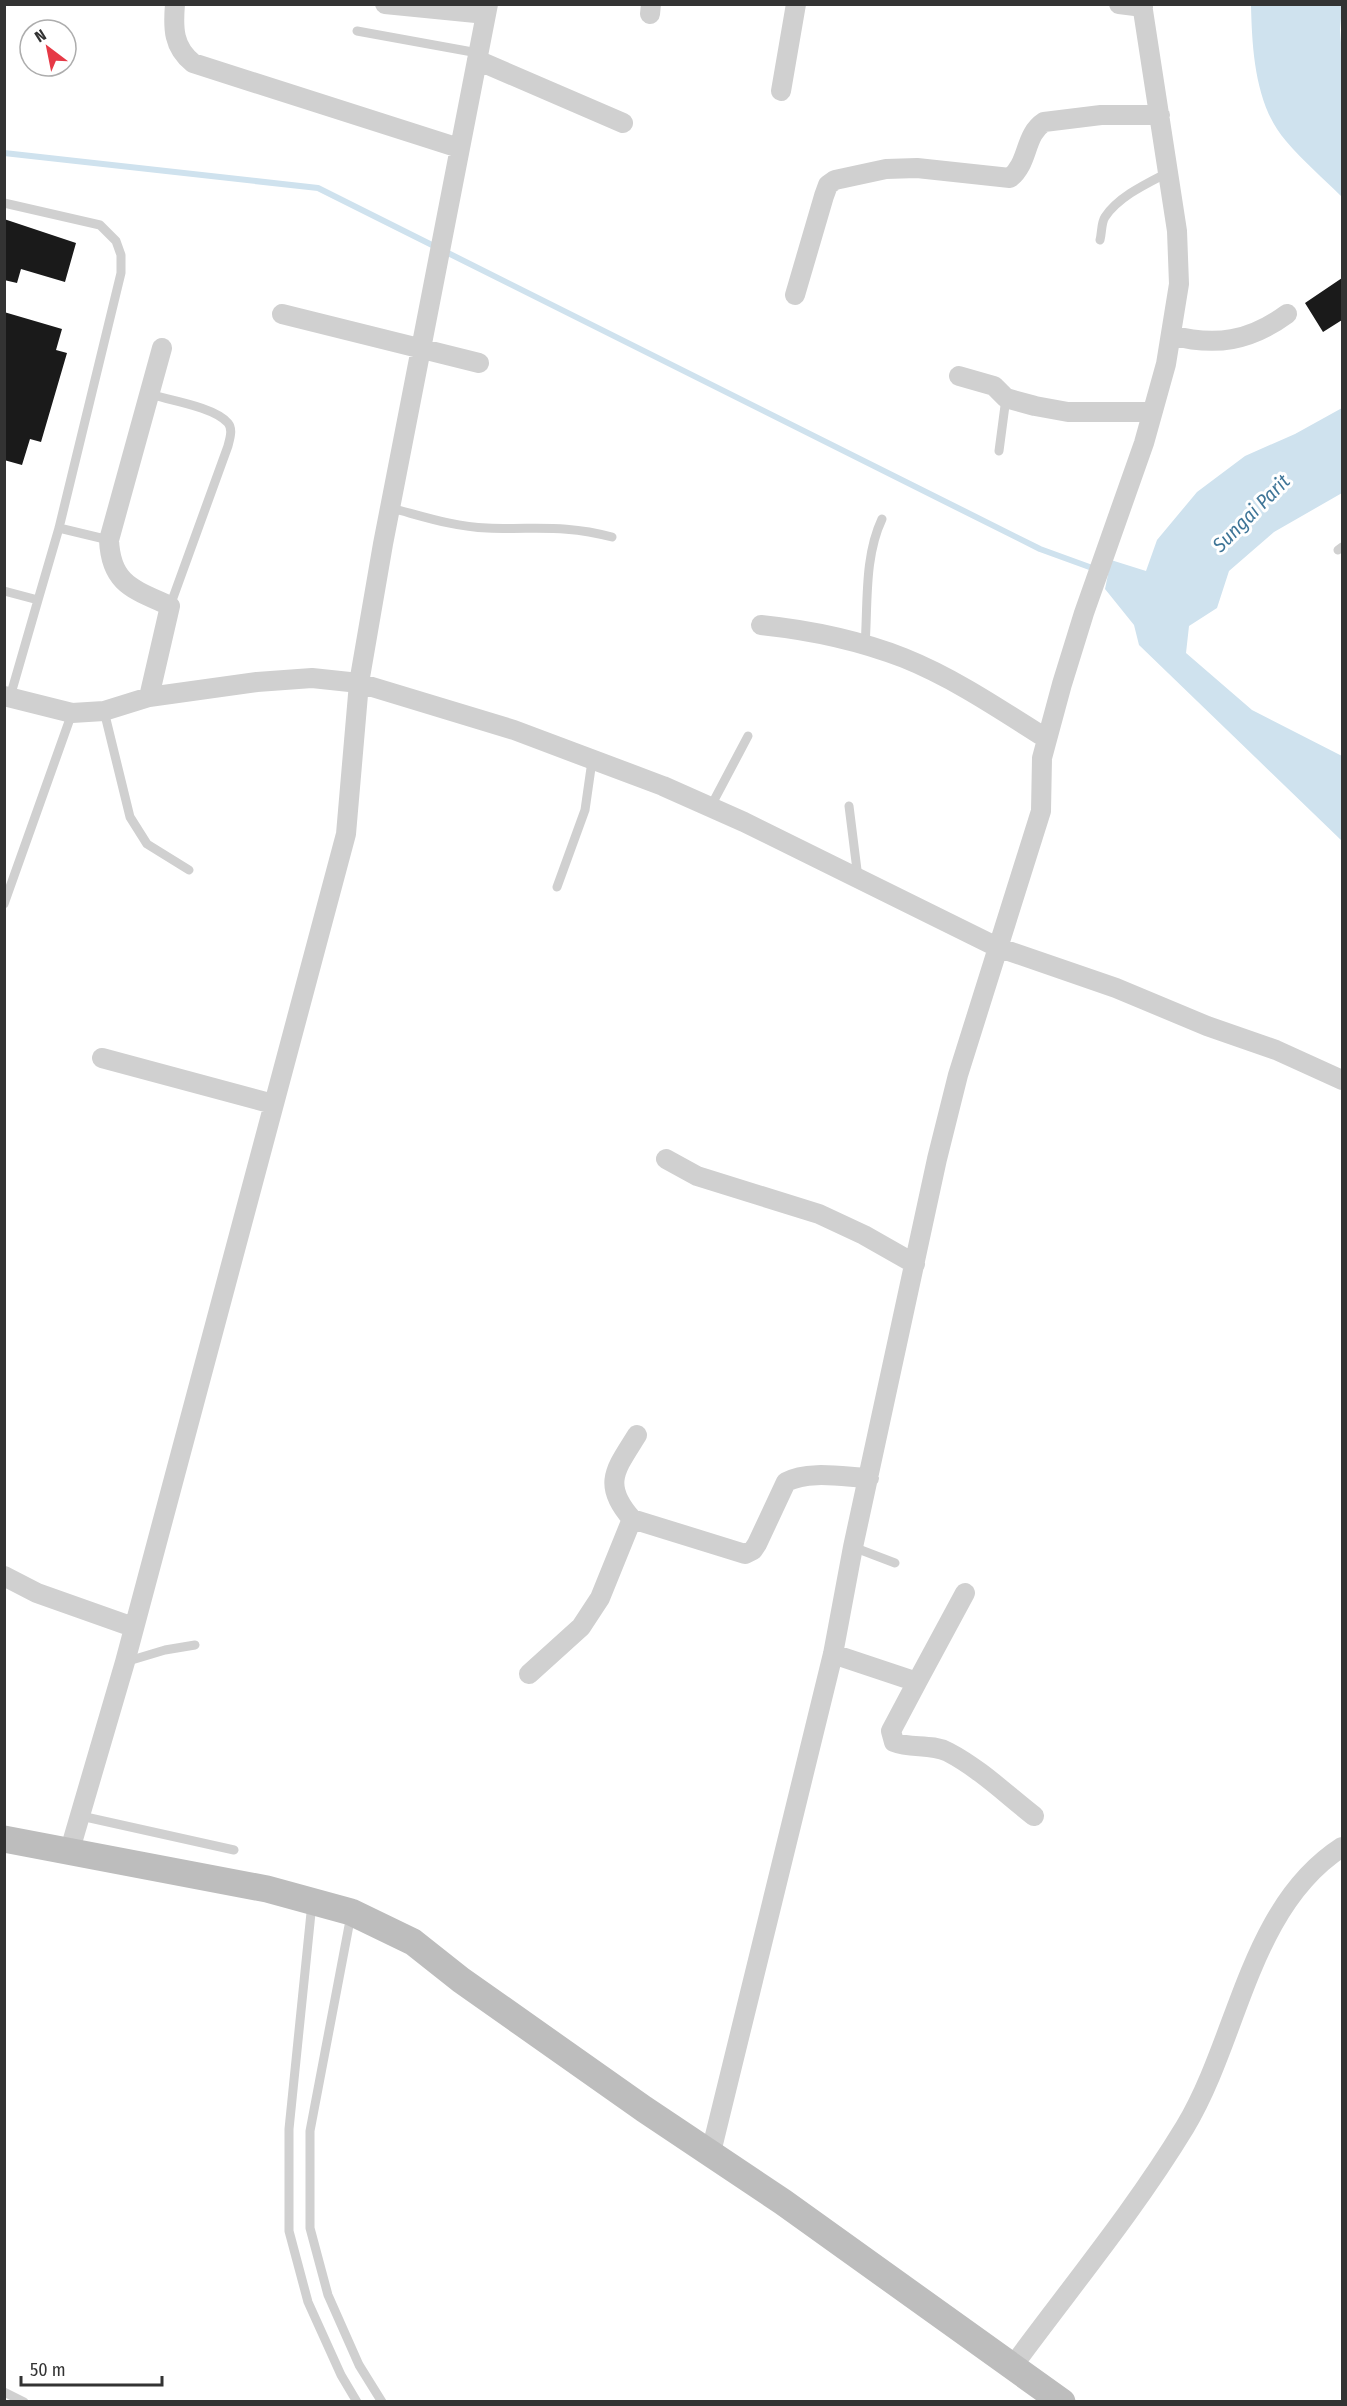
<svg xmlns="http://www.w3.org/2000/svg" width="1347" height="2406" viewBox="0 0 1347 2406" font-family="'Fira Sans Condensed',sans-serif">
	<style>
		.water { fill: #cfe2ee }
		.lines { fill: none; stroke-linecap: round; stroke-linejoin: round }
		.stream { stroke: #cfe2ee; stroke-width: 6 }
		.building { fill: #1a1a1a }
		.lane { stroke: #d0d0d0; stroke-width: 9 }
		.street { stroke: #d0d0d0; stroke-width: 20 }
		.secondary { stroke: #bdbdbd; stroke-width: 27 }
		.labels { text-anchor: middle; stroke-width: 6; stroke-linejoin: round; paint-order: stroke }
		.water-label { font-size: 20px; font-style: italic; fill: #3f7597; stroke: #fff }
	</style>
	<rect width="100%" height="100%" fill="#fff"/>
	<path class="water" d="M 1251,5 L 1342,5 L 1340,30 L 1342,56 L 1342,197 C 1324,179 1303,161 1286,141 C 1255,106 1252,49 1251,5 Z
		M 1342,408 L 1342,493 L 1274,532 L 1229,571 L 1217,608 L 1189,626 L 1186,653 L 1252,710 L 1342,756 L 1342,841 L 1139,645 L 1134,625 L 1105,589 L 1111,560 L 1146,571 L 1157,540 L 1197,492 L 1245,456 L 1295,434 Z"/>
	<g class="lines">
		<path class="stream" d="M 4,153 L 318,188 L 1040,549 L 1095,569"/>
	</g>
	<path class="building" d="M 4,219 L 76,243 L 65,282 L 21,269 L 17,283 L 4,280 Z
		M 1342,278 L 1342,320 L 1323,332 L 1305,303 Z
		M 4,312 L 62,329 L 56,350 L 67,353 L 41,442 L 30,439 L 22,465 L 4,460 Z"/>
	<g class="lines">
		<path class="lane" d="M 357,31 L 478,53
			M 4,203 L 100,225 L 116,241 L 121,255 L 121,273 L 59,528 L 38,600 L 4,591
			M 1100,240 C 1102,233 1101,223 1105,217 C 1119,196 1148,183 1169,172
			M 149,394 C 169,400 215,407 228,423 C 233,429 230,438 228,446 L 170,606
			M 999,451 L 1006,398
			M 391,508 C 422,516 454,527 487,528 C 535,530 563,524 612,537
			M 59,528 L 109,540
			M 1338,550 L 1342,547
			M 865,646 C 868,604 864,557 882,519
			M 10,697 L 38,600
			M 104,711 L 130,817 L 147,844 L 189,870
			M 711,806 L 748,736
			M 849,806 L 858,878
			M 557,887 L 585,810 L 592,761
			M 4,904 L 72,713
			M 853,1547 L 895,1563
			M 125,1662 L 165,1650 L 195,1645
			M 81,1816 L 234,1850
			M 312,1903 L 289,2129 L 289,2231 L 308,2302 L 341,2375 L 357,2402
			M 351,1915 L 310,2131 L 310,2228 L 328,2295 L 359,2365 L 382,2402
			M 4,2392 L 24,2402"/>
		<path class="street" d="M 175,4 C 173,28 173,47 193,63 L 459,148
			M 385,4 L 486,14
			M 1119,4 L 1143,7
			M 650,14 L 651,4
			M 477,60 L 623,123
			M 781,91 L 796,4
			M 795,295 L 824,196 L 828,185 L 835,180 L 886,169 L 917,168 L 1010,178 C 1029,163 1024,135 1044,122 L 1101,115 L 1160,115
			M 282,314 L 479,363
			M 1171,335 C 1216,347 1250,341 1287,314
			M 959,376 L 994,386 L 1006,398 L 1035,406 L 1068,412 L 1151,412
			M 761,625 C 809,630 858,640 904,658 C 954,678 1001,710 1047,739
			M 4,696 L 72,713 L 104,711 L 149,697 L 257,682 L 312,678 L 359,683 L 514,730 L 663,786 L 744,822 L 997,947 L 1116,988 L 1207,1026 L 1276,1050 L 1342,1080
			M 149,697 L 170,606 C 133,589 111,584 109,540 L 162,348
			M 102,1058 L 273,1104
			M 666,1159 L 697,1176 L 819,1214 L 864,1235 L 915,1264
			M 632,1519 C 601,1484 616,1469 637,1435
			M 4,1576 L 37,1593 L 133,1627
			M 833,1654 L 917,1682 L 965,1593
			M 529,1674 L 581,1627 L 600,1598 L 632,1519 L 745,1554 L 753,1550 L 757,1544 L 786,1482 C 809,1470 844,1477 869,1478
			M 917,1682 L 891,1731 L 894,1742 C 911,1749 931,1743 948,1752 C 979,1768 1007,1795 1034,1816
			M 69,1853 L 125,1662 L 346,834 L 359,683 L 383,544 L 488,4
			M 711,2152 L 833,1654 L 853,1547 L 937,1159 L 958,1075 L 1041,811 L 1042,758 L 1062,684 L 1084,613 L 1144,443 L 1166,364 L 1179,284 L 1177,231 L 1142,4
			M 1012,2367 C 1070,2288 1134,2211 1185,2127 C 1239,2037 1249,1907 1342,1847"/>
		<path class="secondary" d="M 4,1839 L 267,1889 L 351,1912 L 413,1942 L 461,1980 L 644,2109 L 783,2202 L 1062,2402"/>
	</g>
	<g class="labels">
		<g class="water-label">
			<text transform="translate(1251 513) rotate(-45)" y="7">Sungai Parit</text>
		</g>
	</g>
	<rect width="1347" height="2406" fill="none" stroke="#333333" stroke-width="12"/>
	<g transform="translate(48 48) rotate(328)"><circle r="28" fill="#ffffff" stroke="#adadad" stroke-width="1.5"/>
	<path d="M0-4.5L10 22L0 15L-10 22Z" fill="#e63946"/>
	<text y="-9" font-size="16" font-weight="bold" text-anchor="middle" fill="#333333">N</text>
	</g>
	<path d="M21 2376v9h141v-9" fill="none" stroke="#333333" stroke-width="3"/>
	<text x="30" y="2376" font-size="18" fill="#333333" stroke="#ffffff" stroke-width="4.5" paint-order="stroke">50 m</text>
</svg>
